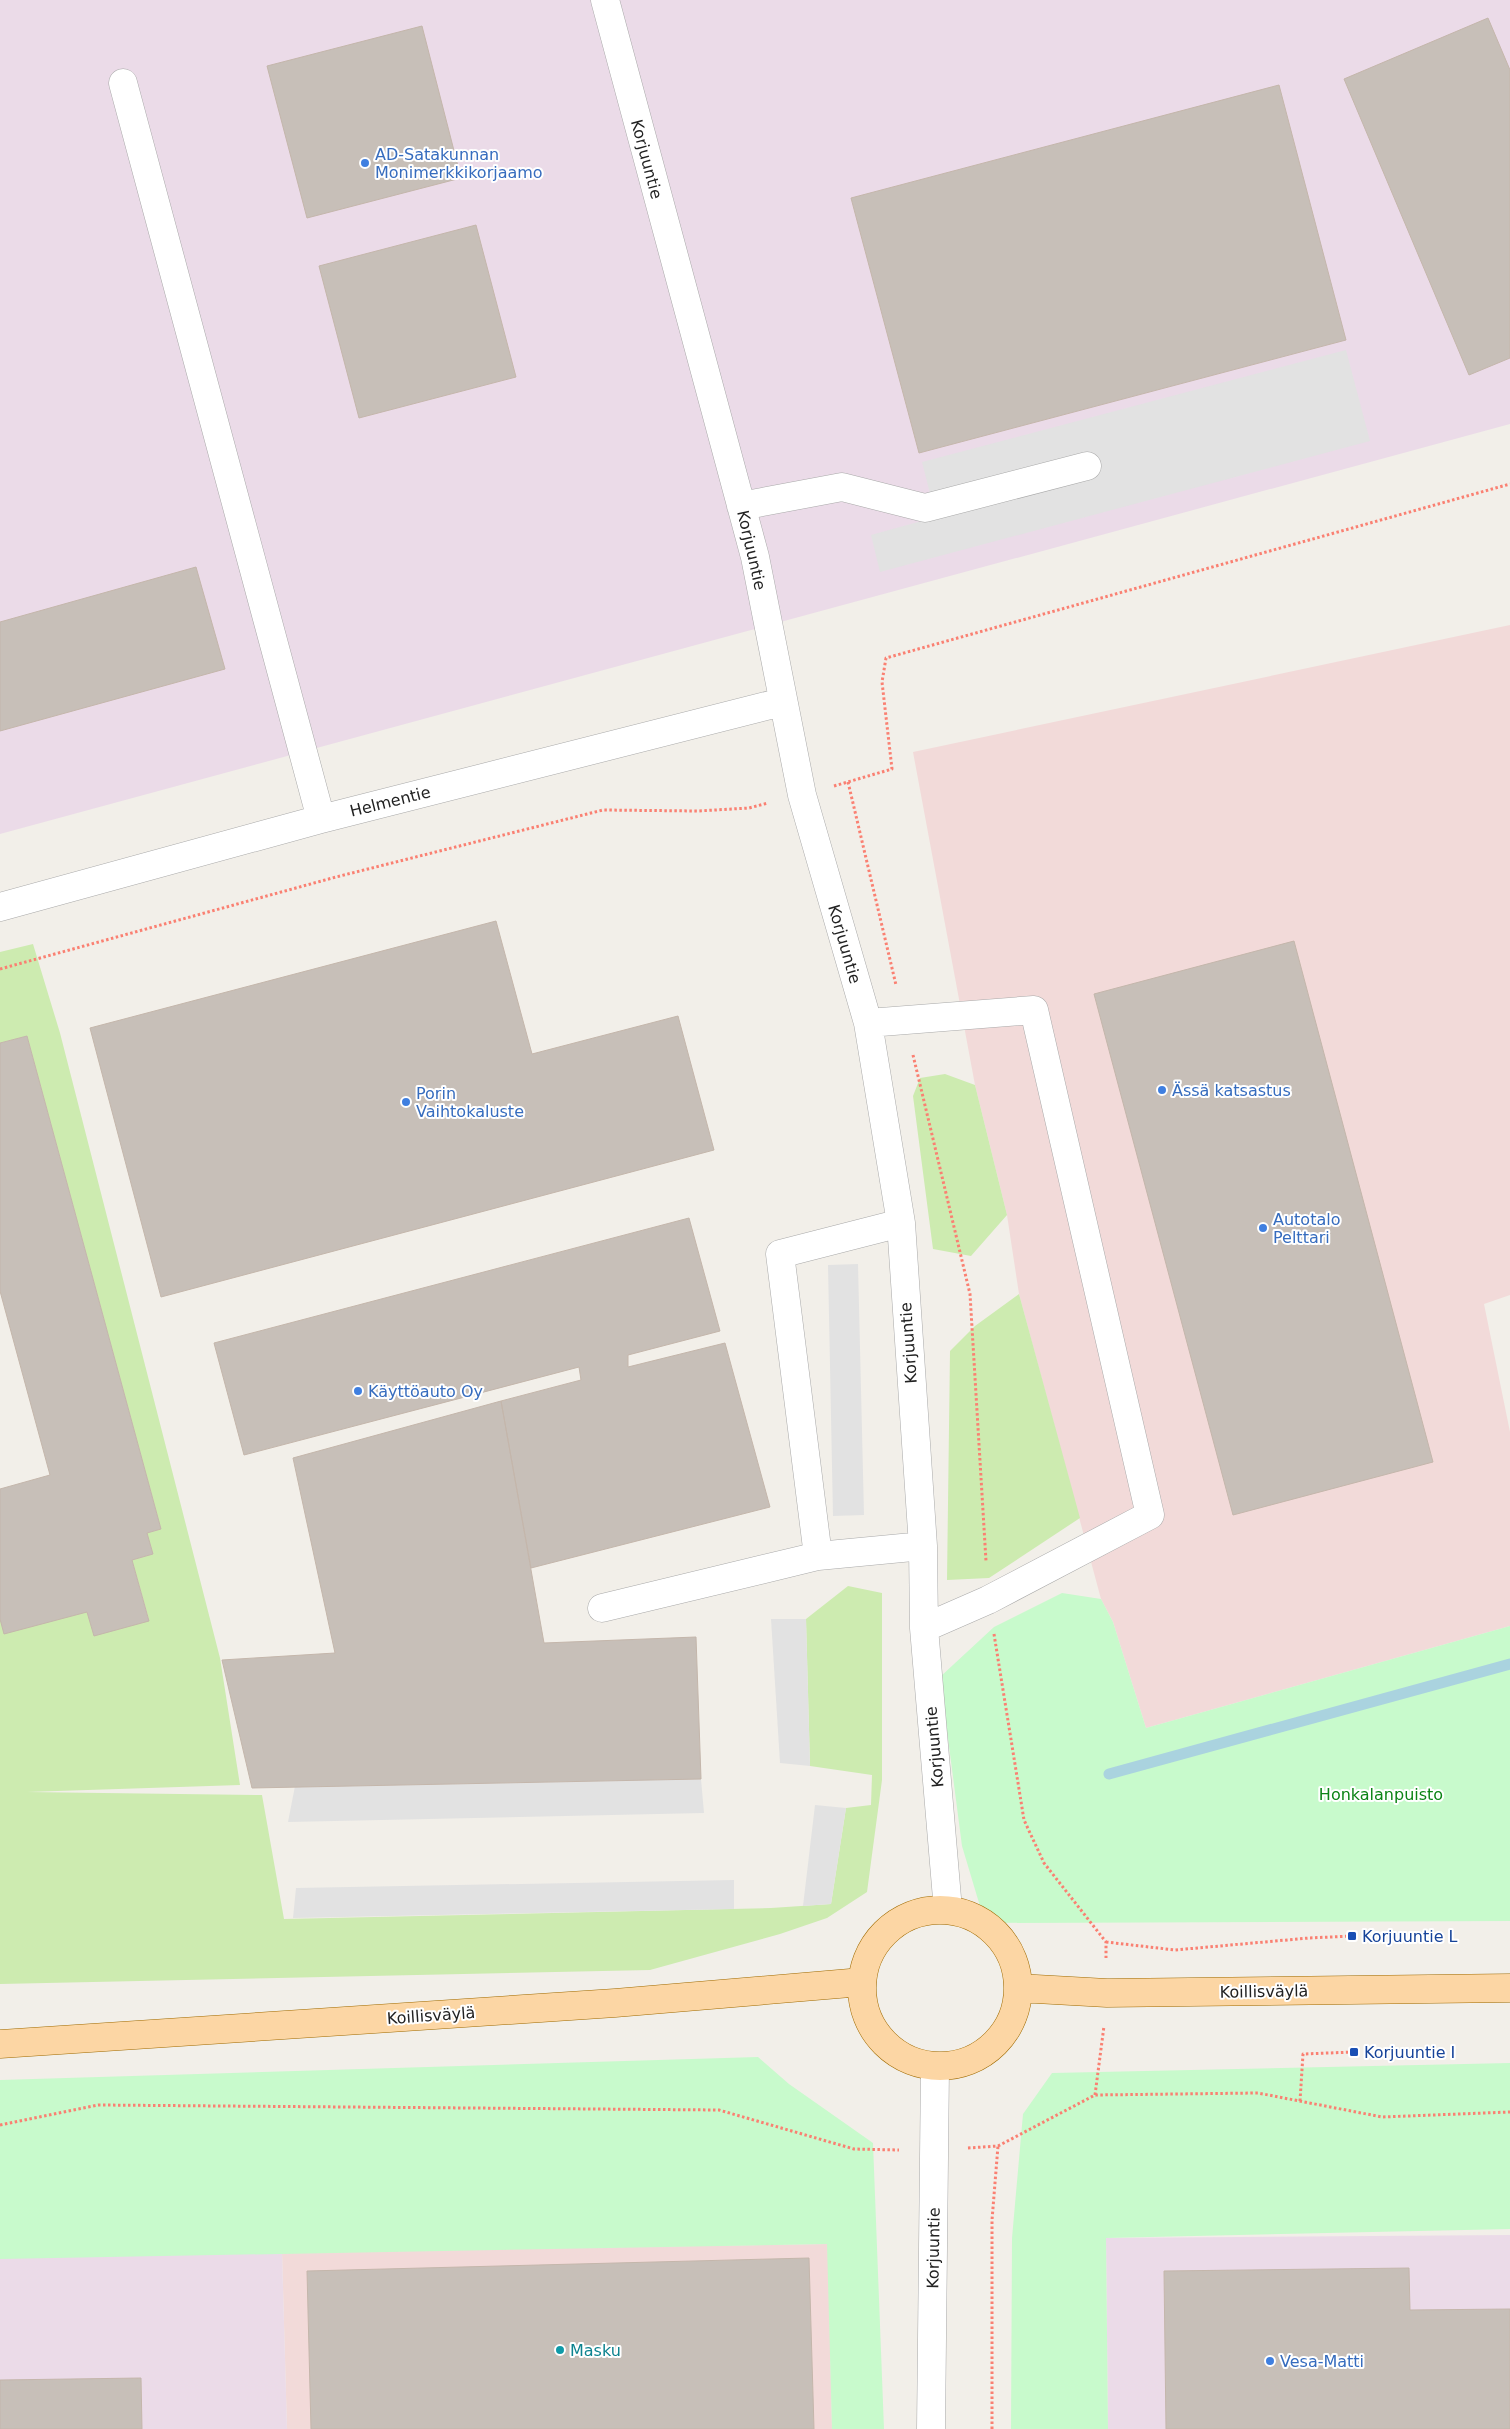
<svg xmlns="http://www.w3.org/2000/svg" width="1510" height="2429" viewBox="0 0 1510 2429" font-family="'DejaVu Sans',sans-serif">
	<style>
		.commercial { fill: #f2dad9 }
		.industrial { fill: #ebdbe8 }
		.grass { fill: #cdebb0 }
		.park { fill: #c8facc }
		.parking { fill: #e2e2e2 }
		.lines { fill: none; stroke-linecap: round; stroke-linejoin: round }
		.stream { stroke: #aad3df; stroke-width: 11 }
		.building { fill: #c7bfb8; stroke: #c4b6ab }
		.minor-casing { stroke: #a9a9a9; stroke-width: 29 }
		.major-casing { stroke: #a06b00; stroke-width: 29 }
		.path { stroke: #fa8072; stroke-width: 3; stroke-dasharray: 2.5 2.5; stroke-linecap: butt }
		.minor { stroke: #fff; stroke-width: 28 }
		.major { stroke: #fcd6a4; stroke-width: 28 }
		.shop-dot { fill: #3f7fe0; stroke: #fff; stroke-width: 2 }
		.transit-dot { fill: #1a4fb4; stroke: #fff; stroke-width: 2 }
		.culture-dot { fill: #0f9aa8; stroke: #fff; stroke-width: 2 }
		.labels { text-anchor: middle; stroke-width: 4; stroke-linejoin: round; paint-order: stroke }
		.shop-label { font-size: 16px; fill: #366cbe; stroke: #fff; text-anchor: start }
		.street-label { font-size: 16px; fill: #222; stroke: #fff }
		.park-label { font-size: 16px; fill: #0c8416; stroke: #fff }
		.transit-label { font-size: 16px; fill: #164399; stroke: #fff; text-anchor: start }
		.culture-label { font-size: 16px; fill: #0d838f; stroke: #fff; text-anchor: start }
	</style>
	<rect width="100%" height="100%" fill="#f2efe9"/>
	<path class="commercial" d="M 1510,625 L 1510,1295 L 1484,1304 L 1510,1432 L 1510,1626 L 1146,1728 L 1113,1622 L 1101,1599 L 1019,1294 L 1007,1215 L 975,1085 L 913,752 Z
		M 828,2244 L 832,2429 L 287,2429 L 282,2252 Z"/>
	<path class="industrial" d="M 0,0 L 1510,0 L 1510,424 L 0,834 Z
		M 1510,2235 L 1510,2429 L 1108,2429 L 1106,2238 Z
		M 282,2252 L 287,2429 L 0,2429 L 0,2258 Z"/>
	<path class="grass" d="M 33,944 L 60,1033 L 220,1658 L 240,1785 L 27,1792 L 262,1795 L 284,1919 L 771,1908 L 831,1904 L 846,1808 L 871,1805 L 872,1775 L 810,1766 L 806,1619 L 848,1586 L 882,1593 L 882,1780 L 867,1892 L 827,1918 L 780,1934 L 650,1970 L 0,1984 L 0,1619 L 87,1612 L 94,1635 L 149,1620 L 132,1560 L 153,1554 L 147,1533 L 161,1529 L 27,1036 L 0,1043 L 0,952 Z
		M 945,1074 L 975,1085 L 1007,1215 L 971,1256 L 933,1249 L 913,1096 L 920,1078 Z
		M 1019,1294 L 1080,1518 L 989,1578 L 947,1580 L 950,1351 L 975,1326 Z"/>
	<path class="park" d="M 1062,1593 L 1101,1599 L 1113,1622 L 1146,1728 L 1510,1626 L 1510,1921 L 985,1923 L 962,1846 L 940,1677 L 994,1627 Z
		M 758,2057 L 789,2084 L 873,2143 L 884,2429 L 832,2429 L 827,2244 L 0,2259 L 0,2080 Z
		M 1510,2063 L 1510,2229 L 1106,2238 L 1108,2429 L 1011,2429 L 1012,2238 L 1023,2114 L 1052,2073 Z"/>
	<path class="parking" d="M 1346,350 L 1370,441 L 880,572 L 871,535 L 936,517 L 922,462 Z
		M 858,1264 L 864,1515 L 833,1516 L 828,1265 Z
		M 771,1619 L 806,1619 L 810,1766 L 780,1763 Z
		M 701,1779 L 704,1813 L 288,1822 L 295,1786 Z
		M 815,1805 L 846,1808 L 831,1904 L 803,1906 Z
		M 734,1880 L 734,1909 L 293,1918 L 296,1888 Z"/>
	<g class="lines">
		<path class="stream" d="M 1109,1774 L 1510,1664"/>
	</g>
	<path class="building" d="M 1488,18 L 1510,70 L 1510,358 L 1469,375 L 1344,79 Z
		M 422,26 L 461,178 L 307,218 L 267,66 Z
		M 1279,85 L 1346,340 L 919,453 L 851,198 Z
		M 476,225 L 516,377 L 359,418 L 319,266 Z
		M 196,567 L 225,669 L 0,731 L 0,622 Z
		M 496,921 L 532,1054 L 678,1016 L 714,1150 L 161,1297 L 90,1028 Z
		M 1294,941 L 1433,1462 L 1233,1515 L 1094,994 Z
		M 27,1036 L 161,1529 L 147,1533 L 153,1554 L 132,1560 L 149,1621 L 94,1636 L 87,1612 L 4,1634 L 0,1619 L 0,1489 L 50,1475 L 0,1291 L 0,1043 Z
		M 689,1218 L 720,1331 L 628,1355 L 628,1367 L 725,1343 L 770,1507 L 531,1568 L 501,1401 L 581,1380 L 579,1367 L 244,1455 L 214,1343 Z
		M 501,1401 L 544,1643 L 696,1637 L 701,1779 L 252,1788 L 222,1660 L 335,1653 L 293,1458 Z
		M 809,2258 L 814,2429 L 311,2429 L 307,2271 Z
		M 1409,2268 L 1410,2310 L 1510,2309 L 1510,2429 L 1166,2429 L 1164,2271 Z
		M 141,2378 L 142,2429 L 0,2429 L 0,2380 Z"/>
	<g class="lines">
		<g class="minor-casing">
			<path id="minor" d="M 605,0 L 755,557 L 802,795 L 868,1023 L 901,1223 L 923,1546 L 924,1628 L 948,1910
				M 123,83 L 321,819
				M 741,506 L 842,487 L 925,508 L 1087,466
				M 0,907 L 321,819 L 782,702
				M 868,1023 L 1034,1010 L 1150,1515 L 988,1600 L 924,1628
				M 901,1223 L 780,1254 L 818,1556 L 923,1546
				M 602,1608 L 818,1556
				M 931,2429 L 935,2067"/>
		</g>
		<g class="major-casing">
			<path id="major" d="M862 1988a78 78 0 1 1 156 0a78 78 0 1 1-156 0Z
				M 1018,1988 L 1107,1993 L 1510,1988
				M 0,2044 L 615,2003 L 862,1982"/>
		</g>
		<path class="path" d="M 848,782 L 896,985
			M 834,786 L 892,769 L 882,682 L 886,658 L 1510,484
			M 0,969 L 336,877 L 603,810 L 698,811 L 749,808 L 768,803
			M 913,1055 L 970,1294 L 986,1561
			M 994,1634 L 1024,1820 L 1044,1863 L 1106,1942 L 1106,1958
			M 1106,1942 L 1175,1950 L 1309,1938 L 1352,1936
			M 1095,2095 L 1104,2026
			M 1300,2101 L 1303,2054 L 1354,2052
			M 0,2125 L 98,2105 L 719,2110 L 854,2149 L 899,2150
			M 968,2148 L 998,2146 L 1095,2095 L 1258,2093 L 1382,2117 L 1510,2112
			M 992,2429 L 992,2220 L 998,2146"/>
		<use href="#minor" class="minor"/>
		<use href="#major" class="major"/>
	</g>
	<g class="shop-dot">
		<circle cx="365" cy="163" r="5"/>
		<circle cx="1162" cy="1090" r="5"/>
		<circle cx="406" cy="1102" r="5"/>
		<circle cx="1263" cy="1228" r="5"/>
		<circle cx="358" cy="1391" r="5"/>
		<circle cx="1270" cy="2361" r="5"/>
	</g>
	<g class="transit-dot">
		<rect x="1347" y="1931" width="10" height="10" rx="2.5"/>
		<rect x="1349" y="2047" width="10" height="10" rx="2.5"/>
	</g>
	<circle class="culture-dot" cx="560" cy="2350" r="5"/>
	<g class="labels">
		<g class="shop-label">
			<text x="375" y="160">AD-Satakunnan<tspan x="375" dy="18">Monimerkkikorjaamo</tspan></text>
			<text x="1172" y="1096">Ässä katsastus</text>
			<text x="416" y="1099">Porin<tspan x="416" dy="18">Vaihtokaluste</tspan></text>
			<text x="1273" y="1225">Autotalo<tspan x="1273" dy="18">Pelttari</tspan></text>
			<text x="368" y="1397">Käyttöauto Oy</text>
			<text x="1280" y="2367">Vesa-Matti</text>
		</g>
		<g class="street-label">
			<text transform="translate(647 159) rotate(75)" y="6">Korjuuntie</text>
			<text transform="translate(752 550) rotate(77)" y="6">Korjuuntie</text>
			<text transform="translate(390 801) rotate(-14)" y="6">Helmentie</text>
			<text transform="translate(845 944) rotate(74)" y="6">Korjuuntie</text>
			<text transform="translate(908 1343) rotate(-94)" y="6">Korjuuntie</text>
			<text transform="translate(934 1747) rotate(-95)" y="6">Korjuuntie</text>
			<text transform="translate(1264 1991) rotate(-1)" y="6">Koillisväylä</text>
			<text transform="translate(431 2015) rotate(-4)" y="6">Koillisväylä</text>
			<text transform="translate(933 2248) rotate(-89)" y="6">Korjuuntie</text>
		</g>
		<g class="park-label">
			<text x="1381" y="1800">Honkalanpuisto</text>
		</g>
		<g class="transit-label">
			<text x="1362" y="1942">Korjuuntie L</text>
			<text x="1364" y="2058">Korjuuntie I</text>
		</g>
		<g class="culture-label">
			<text x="570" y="2356">Masku</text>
		</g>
	</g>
</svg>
